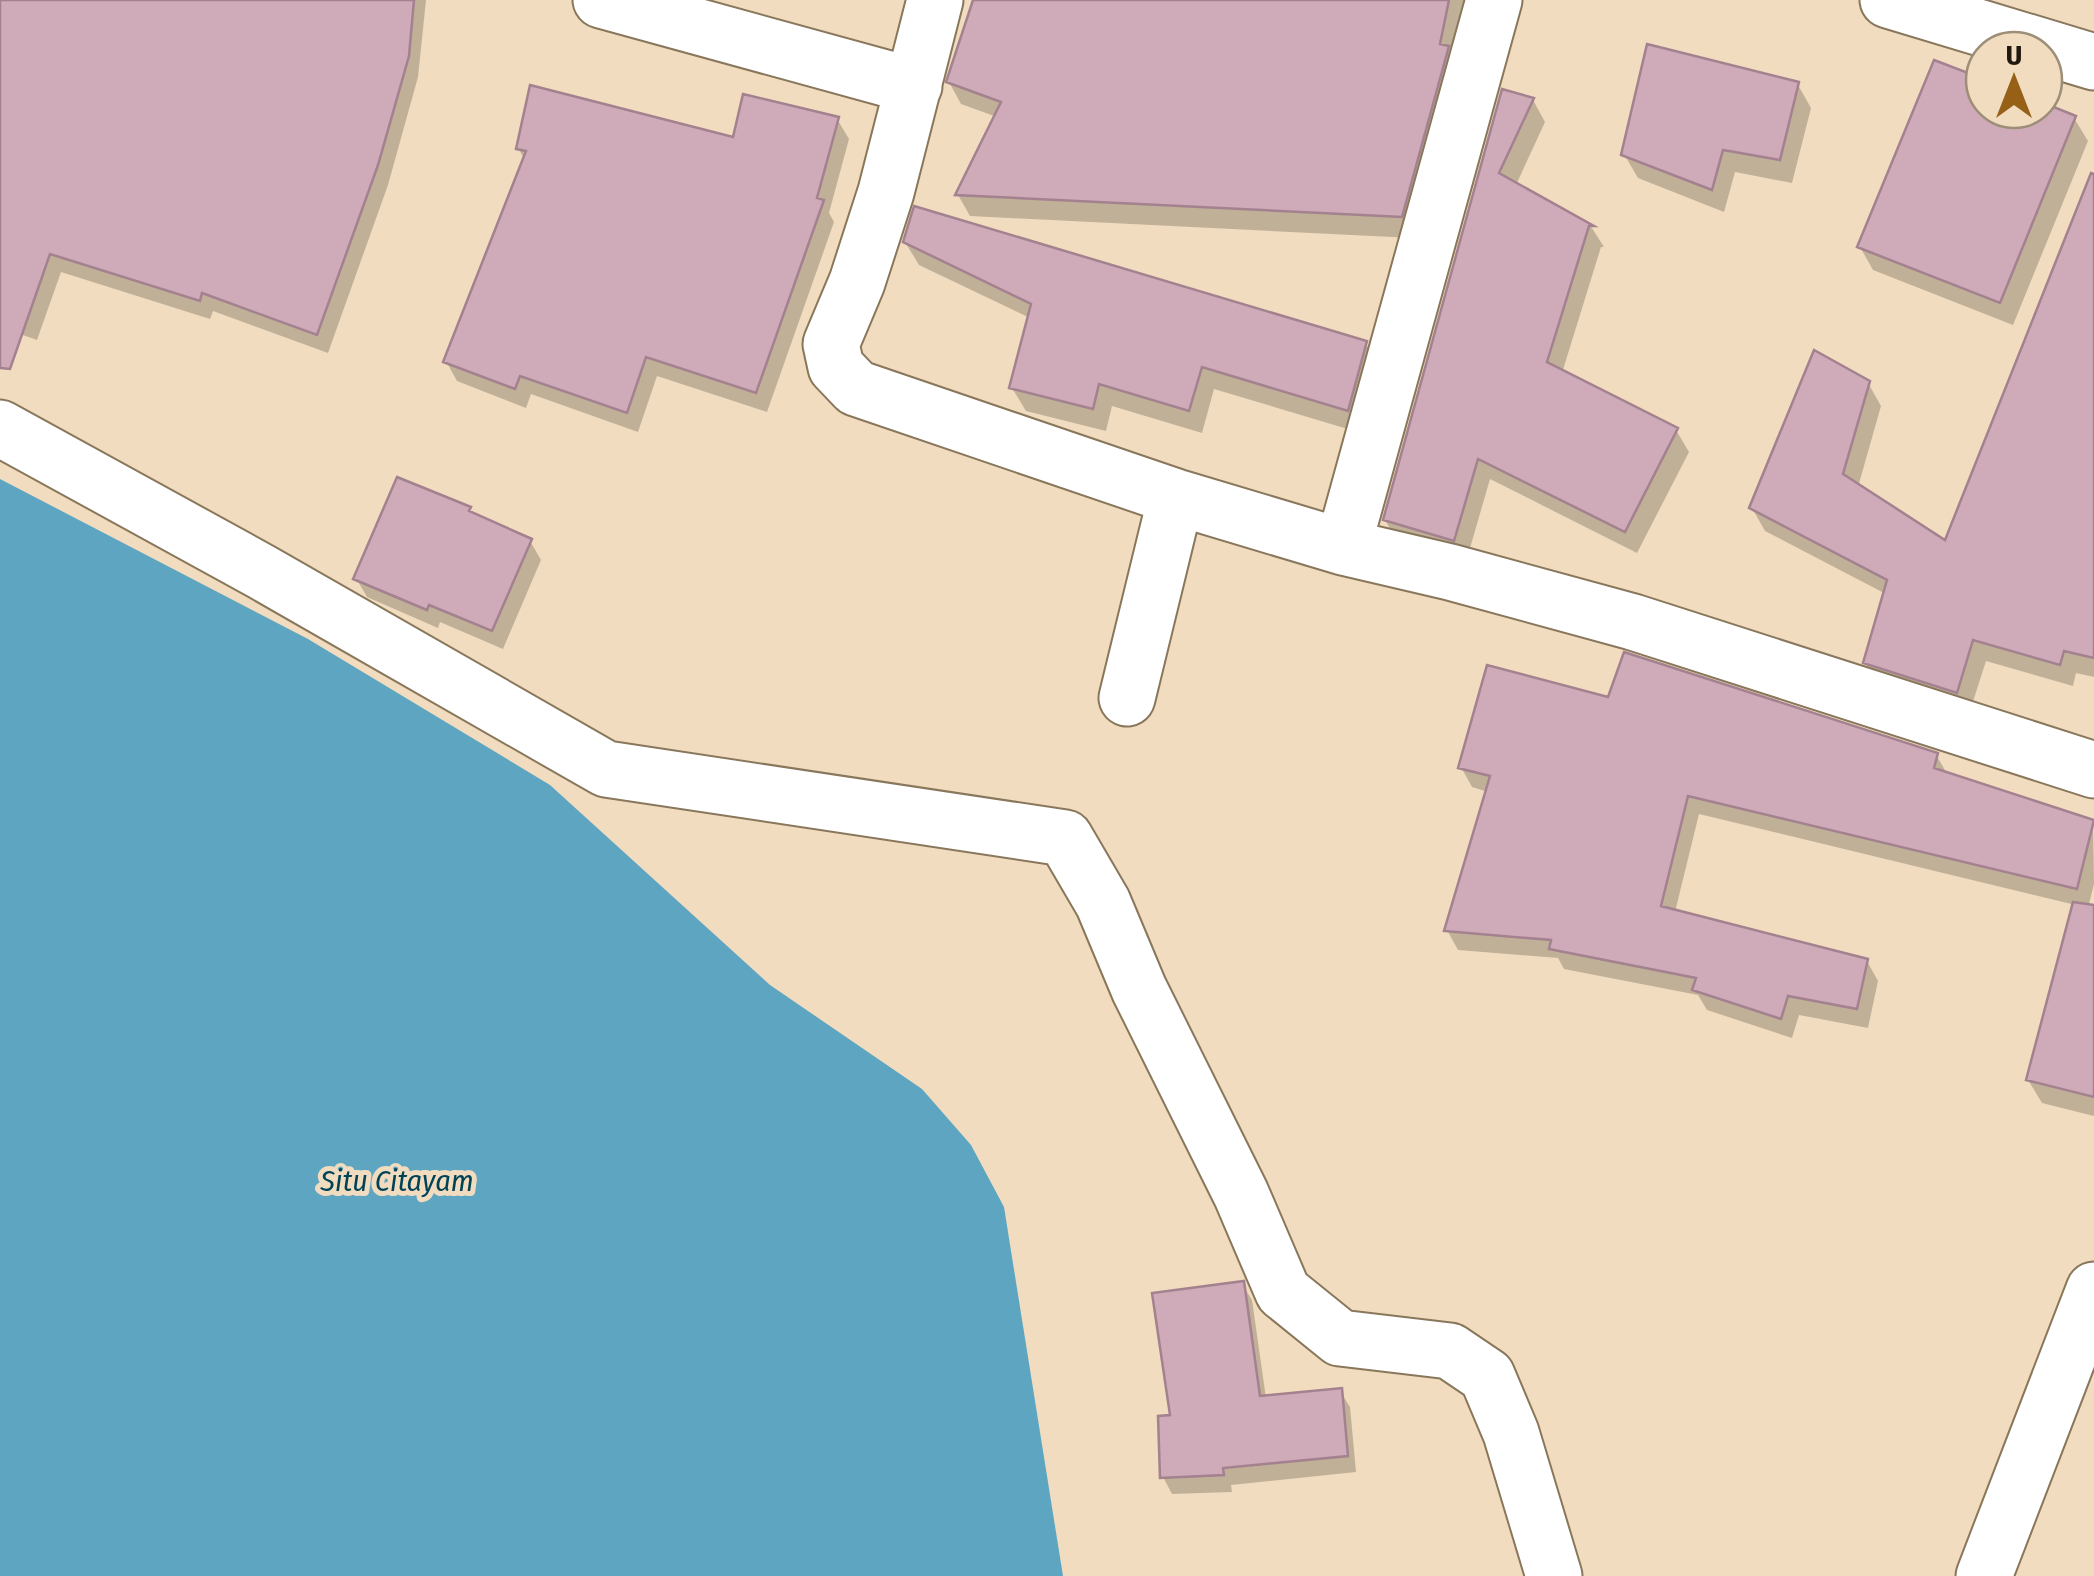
<svg xmlns="http://www.w3.org/2000/svg" width="2094" height="1576" viewBox="0 0 2094 1576" font-family="'Fira Sans Condensed',sans-serif">
	<style>
		.water { fill: #5ea5c1 }
		.shadow { fill: #0003 }
		.building { fill: #cfabb9; stroke: #a3818f; stroke-width: 2.5 }
		.lines { fill: none; stroke-linecap: round; stroke-linejoin: round }
		.street-casing { stroke: #89775c; stroke-width: 59 }
		.street { stroke: #fff; stroke-width: 55 }
		.labels { text-anchor: middle; stroke-width: 10; stroke-linejoin: round; paint-order: stroke }
		.water-label { font-size: 30px; font-style: italic; fill: #014356; stroke: #f1dcbf }
	</style>
	<rect width="100%" height="100%" fill="#f1dcbf"/>
	<path class="water" d="M 0,479 L 308,639 L 550,785 L 770,985 L 922,1089 L 971,1145 L 1004,1207 L 1063,1576 L 0,1576 Z"/>
	<path class="shadow" d="M 0,0 L 426,0 L 418,77 L 388,185 L 328,353 L 213,311 L 210,319 L 61,272 L 37,340 L 0,327 Z
		M 977,0 L 1465,0 L 1413,238 L 970,216 L 958,195 L 997,117 L 961,104 L 949,82 Z
		M 1984,82 L 1984,110 L 2044,110 L 2044,106 L 2074,118 L 2088,141 L 2013,325 L 1873,270 L 1860,247 Z
		M 1798,85 L 1811,108 L 1792,183 L 1735,172 L 1724,212 L 1638,178 L 1624,154 Z
		M 1504,92 L 1533,100 L 1545,122 L 1516,185 L 1592,228 L 1604,247 L 1601,247 L 1562,373 L 1676,430 L 1689,452 L 1637,553 L 1490,479 L 1466,562 L 1398,542 L 1385,520 Z
		M 837,119 L 849,139 L 829,213 L 834,222 L 767,412 L 657,376 L 638,432 L 531,394 L 526,408 L 457,381 L 446,361 L 525,160 L 518,148 L 735,140 Z
		M 905,242 L 1366,344 L 1379,367 L 1361,433 L 1214,389 L 1202,433 L 1112,406 L 1106,431 L 1026,411 L 1012,388 L 1030,318 L 919,265 Z
		M 2094,293 L 2094,677 L 2076,673 L 2073,686 L 1986,661 L 1969,714 L 1879,685 L 1865,663 L 1886,594 L 1765,531 L 1752,508 L 1868,383 L 1881,406 L 1858,487 L 1946,544 Z
		M 469,509 L 473,515 L 530,541 L 541,560 L 503,649 L 440,622 L 438,628 L 367,597 L 356,578 Z
		M 1610,700 L 1936,755 L 1948,775 L 2093,822 L 2094,884 L 2088,908 L 1699,814 L 1675,912 L 1867,961 L 1878,981 L 1868,1028 L 1799,1015 L 1792,1038 L 1707,1010 L 1698,995 L 1564,969 L 1558,958 L 1458,950 L 1447,930 L 1488,792 L 1472,787 L 1461,767 Z
		M 2094,1019 L 2094,1116 L 2042,1103 L 2028,1080 Z
		M 1242,1284 L 1252,1300 L 1266,1398 L 1340,1391 L 1350,1407 L 1356,1472 L 1231,1485 L 1232,1492 L 1172,1494 L 1163,1477 L 1172,1418 Z"/>
	<path class="building" d="M 0,0 L 414,0 L 409,56 L 378,165 L 317,335 L 202,293 L 200,301 L 50,254 L 10,369 L 0,368 Z
		M 973,0 L 1449,0 L 1440,44 L 1449,46 L 1402,217 L 955,195 L 1001,102 L 946,82 Z
		M 1647,44 L 1799,82 L 1780,160 L 1723,150 L 1712,190 L 1621,155 Z
		M 1934,60 L 1984,79 L 1984,110 L 2044,110 L 2044,103 L 2076,116 L 2000,303 L 1857,247 Z
		M 530,85 L 733,137 L 743,94 L 839,117 L 817,198 L 824,200 L 756,393 L 646,357 L 627,413 L 520,376 L 515,389 L 443,362 L 526,151 L 516,149 Z
		M 1502,89 L 1534,98 L 1499,173 L 1594,226 L 1589,226 L 1547,362 L 1678,428 L 1625,532 L 1478,459 L 1454,541 L 1383,520 Z
		M 2091,173 L 2094,174 L 2094,658 L 2064,651 L 2060,665 L 1973,640 L 1957,693 L 1863,663 L 1887,580 L 1749,508 L 1814,350 L 1870,381 L 1843,474 L 1945,540 Z
		M 914,206 L 1367,341 L 1348,411 L 1202,367 L 1189,411 L 1099,384 L 1093,409 L 1009,388 L 1031,304 L 903,242 Z
		M 397,477 L 471,507 L 469,511 L 532,539 L 492,631 L 429,605 L 427,610 L 353,579 Z
		M 1624,652 L 1938,753 L 1934,768 L 2094,820 L 2077,889 L 1688,796 L 1661,906 L 1868,959 L 1857,1009 L 1788,996 L 1781,1019 L 1692,990 L 1696,978 L 1549,949 L 1551,940 L 1444,931 L 1490,776 L 1458,768 L 1487,665 L 1608,697 Z
		M 2073,902 L 2094,905 L 2094,1097 L 2026,1080 Z
		M 1244,1281 L 1260,1396 L 1342,1388 L 1348,1456 L 1223,1468 L 1224,1475 L 1160,1478 L 1158,1416 L 1170,1415 L 1152,1293 Z"/>
	<g class="lines">
		<g class="street-casing">
			<path id="street" d="M 601,0 L 914,86
				M 935,0 L 886,192 L 857,282 L 831,344 L 836,367 L 856,388 L 1176,497 L 1343,547 L 1450,572 L 1633,622 L 2094,770
				M 1888,0 L 2094,62
				M 0,428 L 262,572 L 606,769 L 1065,838 L 1103,903 L 1139,989 L 1241,1194 L 1283,1292 L 1340,1338 L 1450,1351 L 1487,1376 L 1511,1433 L 1554,1576
				M 1343,547 L 1494,0
				M 1127,698 L 1176,497
				M 1984,1576 L 2094,1290"/>
		</g>
		<use href="#street" class="street"/>
	</g>
	<g class="labels">
		<g class="water-label">
			<text x="397" y="1191">Situ Citayam</text>
		</g>
	</g>
	<g transform="translate(2014 80)"><circle r="48" fill="#f1dcbf" stroke="#9d8e78" stroke-width="2.5"/>
	<path d="M0-8L18 38L0 25L-18 38Z" fill="#966017"/>
	<text y="-15" font-size="28" font-weight="bold" text-anchor="middle" fill="#20180e">U</text>
	</g>
</svg>
